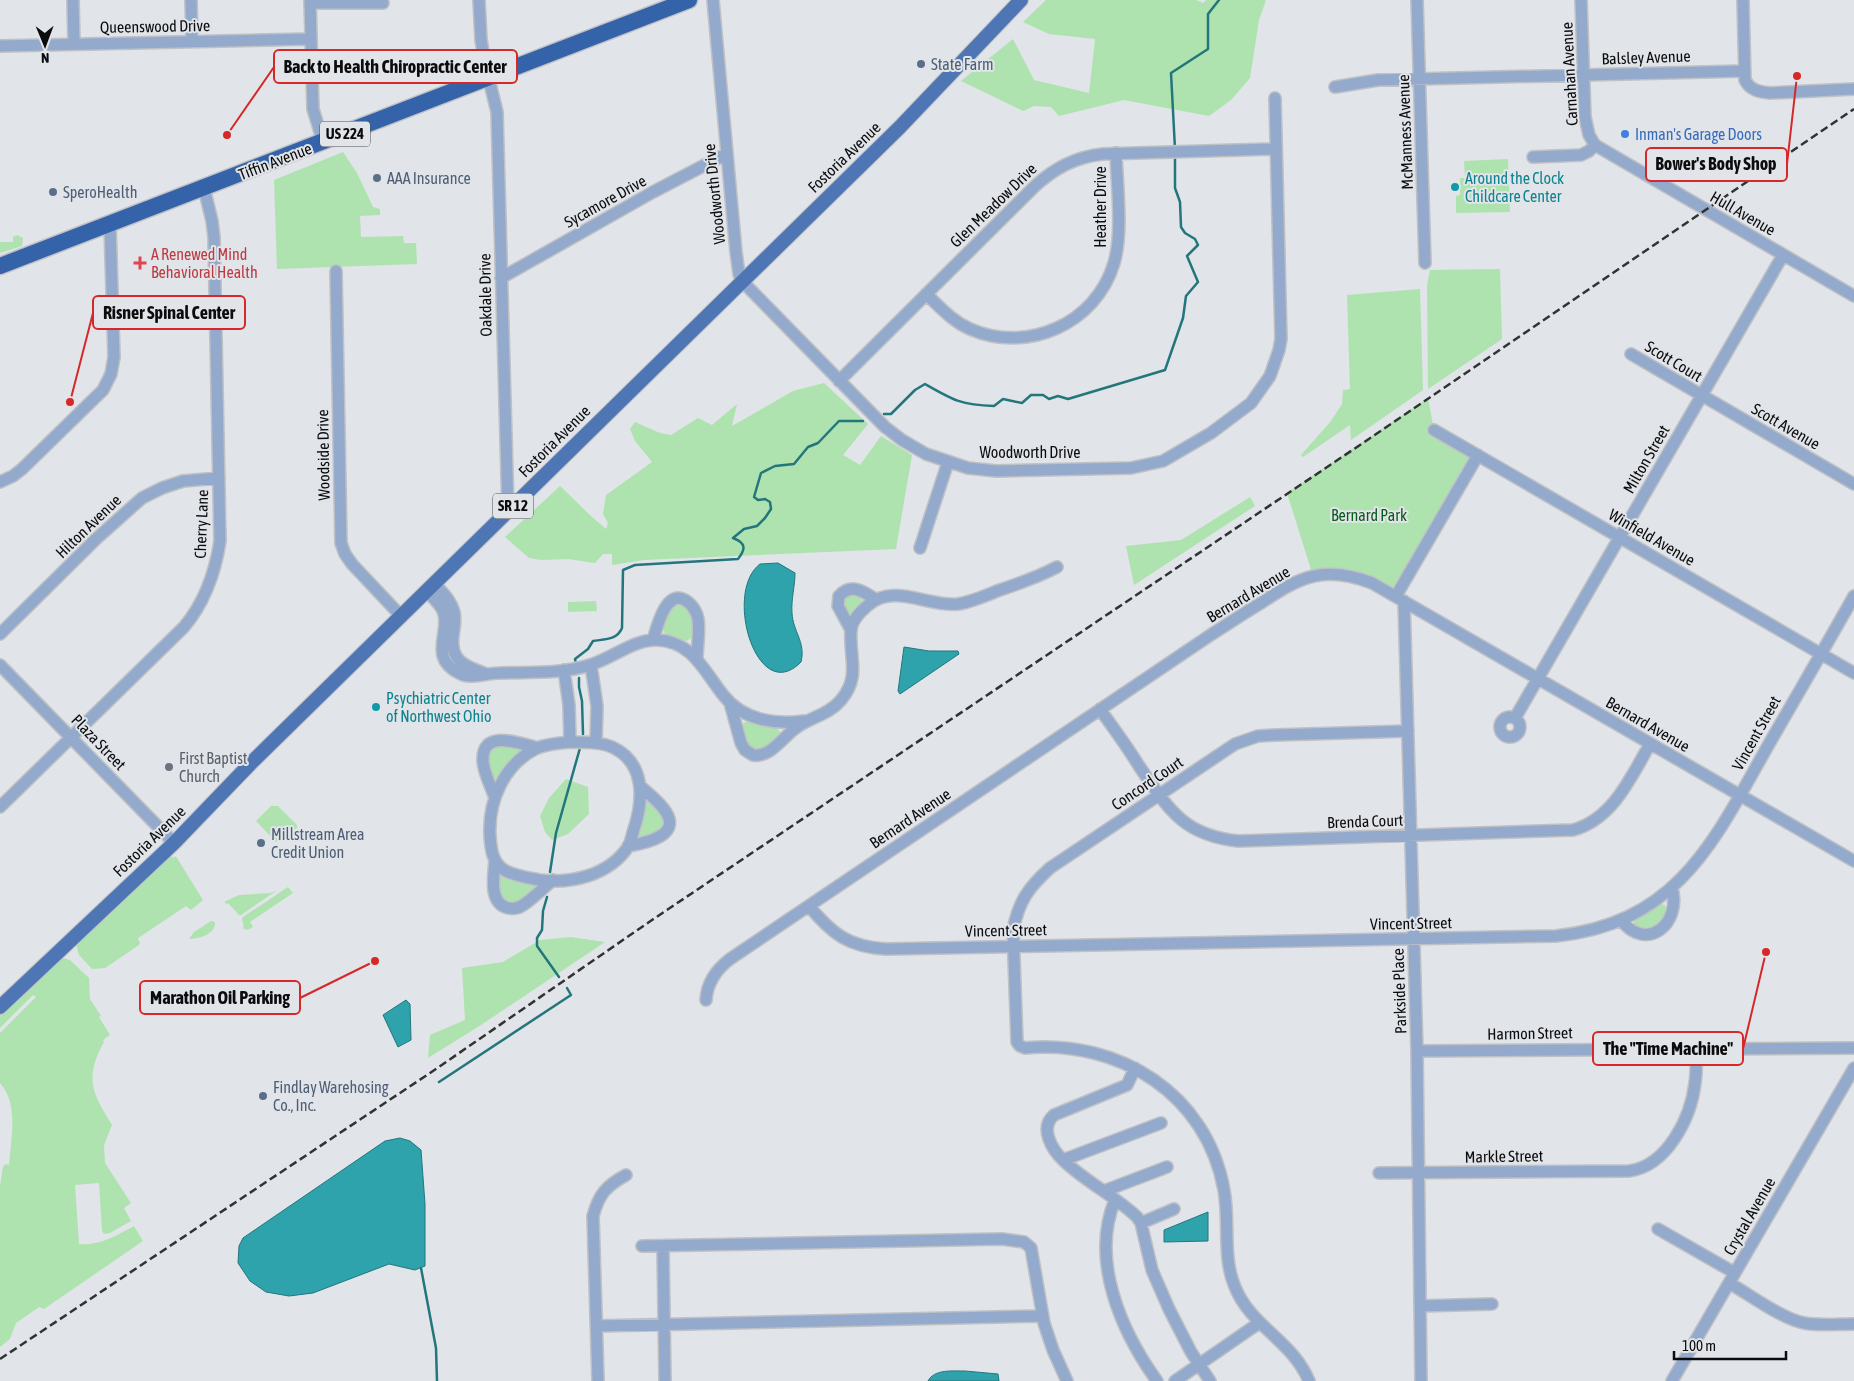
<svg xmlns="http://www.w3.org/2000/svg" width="1854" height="1381" viewBox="0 0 1854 1381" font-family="'Asap Condensed',sans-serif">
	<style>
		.green { fill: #aee3af }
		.water { fill: #2ea3ac; stroke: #24767d }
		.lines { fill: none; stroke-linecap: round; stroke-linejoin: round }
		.stream { stroke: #24767d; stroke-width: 2.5 }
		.minor-casing { stroke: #bfc1c5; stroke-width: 14 }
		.major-casing { stroke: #bfc1c5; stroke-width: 16 }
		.highway-casing { stroke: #bfc1c5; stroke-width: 19 }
		.minor { stroke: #93aacc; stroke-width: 11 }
		.major { stroke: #4e76b4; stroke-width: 14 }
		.highway { stroke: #3463aa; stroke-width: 16 }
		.rail { stroke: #313234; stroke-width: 2.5; stroke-dasharray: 8 4; stroke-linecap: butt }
		.service-dot { fill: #5c6f8a; stroke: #e1e4e8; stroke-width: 2 }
		.shop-dot { fill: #3f7fe0; stroke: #e1e4e8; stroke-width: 2 }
		.culture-dot { fill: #0f9aa8; stroke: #e1e4e8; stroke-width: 2 }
		.health-dot { fill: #e0444e; stroke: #e1e4e8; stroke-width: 2 }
		.worship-dot { fill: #6b7280; stroke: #e1e4e8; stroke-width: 2 }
		.labels { text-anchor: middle; stroke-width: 4; stroke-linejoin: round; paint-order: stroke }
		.shield { fill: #e1e4e8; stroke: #4c4d4f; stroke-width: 1 }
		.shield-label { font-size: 15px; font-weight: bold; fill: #0c0c0e }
		.street-label { font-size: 16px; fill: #0c0c0e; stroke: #e1e4e8 }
		.service-label { font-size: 16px; fill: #4e5e75; stroke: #e1e4e8; text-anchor: start }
		.shop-label { font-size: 16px; fill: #366cbe; stroke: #e1e4e8; text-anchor: start }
		.culture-label { font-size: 16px; fill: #0d838f; stroke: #e1e4e8; text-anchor: start }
		.health-label { font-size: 16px; fill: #be3a42; stroke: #e1e4e8; text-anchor: start }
		.park-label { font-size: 16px; fill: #095b19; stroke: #e1e4e8 }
		.worship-label { font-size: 16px; fill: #5b616d; stroke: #e1e4e8; text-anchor: start }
		.leader { fill: none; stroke: #d62828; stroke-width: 2 }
		.callout-dot { fill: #d62828; stroke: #e1e4e8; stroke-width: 2 }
		.callout { fill: #e1e4e8; stroke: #d62828; stroke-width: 2 }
		.callout-label { font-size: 18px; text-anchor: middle; font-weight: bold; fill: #0c0c0e }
	</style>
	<rect width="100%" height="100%" fill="#e1e4e8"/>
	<path class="green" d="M 1046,0 L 1196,0 L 1203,3 L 1206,0 L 1266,0 L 1259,20 L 1250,78 L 1231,100 L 1209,116 L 1124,100 L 1059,116 L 1051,107 L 1034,106 L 1023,111 L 961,81 L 1013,39 L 1034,80 L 1089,93 L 1095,39 L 1049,34 L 1023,22 Z
		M 343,152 L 357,173 L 373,207 L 380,209 L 380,215 L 360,216 L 361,237 L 403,236 L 404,243 L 416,243 L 417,264 L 277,269 L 274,180 Z
		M 1508,159 L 1510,212 L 1456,213 L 1456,196 L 1460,195 L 1460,178 L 1465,178 L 1464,161 Z
		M 17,235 L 23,238 L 22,246 L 0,253 L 0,242 L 13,242 L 13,237 Z
		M 1500,269 L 1502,339 L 1428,389 L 1427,285 L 1430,270 Z
		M 1420,289 L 1423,390 L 1351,440 L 1350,425 L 1303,457 L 1301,455 L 1331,421 L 1342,404 L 1343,390 L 1350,389 L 1347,295 Z
		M 824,383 L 868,424 L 843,455 L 860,465 L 881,436 L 912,455 L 896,549 L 644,560 L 612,565 L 612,554 L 603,554 L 595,563 L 568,559 L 541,560 L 529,558 L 505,537 L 560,486 L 591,516 L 606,529 L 608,523 L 603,514 L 606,495 L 652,462 L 635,441 L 630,429 L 635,422 L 660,433 L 671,435 L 698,418 L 712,425 L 737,404 L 732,426 L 793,391 Z
		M 1428,398 L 1434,430 L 1478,455 L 1396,596 L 1372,583 L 1313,576 L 1287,493 Z
		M 1250,497 L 1255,506 L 1134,585 L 1126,546 L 1181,540 Z
		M 851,592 L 860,596 L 862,601 L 850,616 L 841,607 L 843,597 Z
		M 596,601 L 597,611 L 568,612 L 568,602 Z
		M 680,602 C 694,615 695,619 691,638 L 687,641 L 665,634 L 663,629 L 671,606 Z
		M 747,721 L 778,729 L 781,733 L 780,736 L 768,749 C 747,750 743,745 743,724 Z
		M 505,744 L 520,749 L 521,753 L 499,777 L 494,779 L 490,769 L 487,755 L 492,748 Z
		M 566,779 L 588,787 L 589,814 L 568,834 L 552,840 L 545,832 L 540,816 L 549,798 Z
		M 647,801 L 665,817 L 664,825 L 660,832 L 639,839 L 637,836 Z
		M 271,806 L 278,806 L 297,825 L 297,828 L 276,842 L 256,821 Z
		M 170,854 L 173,858 L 175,856 L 177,858 L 203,900 L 191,910 L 186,906 L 138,938 L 140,943 L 139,945 L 105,968 L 92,969 L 79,955 L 76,944 Z
		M 503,874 C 514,882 526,880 536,886 C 530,894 519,907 507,902 C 504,900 500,898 499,894 C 498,889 499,883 499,878 Z
		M 288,887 L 293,893 L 250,922 L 253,927 L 247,930 L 242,928 L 244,927 L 242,919 L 243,917 Z
		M 276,891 L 241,915 L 239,915 L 228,903 L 227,904 L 224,902 L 239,895 L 270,893 Z
		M 1660,904 L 1665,905 C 1670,923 1649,933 1634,924 L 1634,919 Z
		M 211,921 L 215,922 C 216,934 199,939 189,939 L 194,932 Z
		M 571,937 L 605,942 L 481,1025 L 428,1058 L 430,1035 L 465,1020 L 462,968 L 503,962 L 540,940 Z
		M 63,958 L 70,960 L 89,978 L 90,999 L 101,1016 L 99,1017 L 110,1035 L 103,1040 L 104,1042 C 84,1078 92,1093 112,1125 L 104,1145 L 105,1163 L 131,1203 L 124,1208 L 131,1221 L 110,1233 L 104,1234 L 102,1231 L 99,1183 L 75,1185 L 79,1244 C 100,1246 117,1235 134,1226 L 143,1241 L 44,1309 L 39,1307 L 16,1323 L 10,1339 L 0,1347 L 0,1186 L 3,1167 L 5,1164 L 9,1165 C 11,1138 19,1104 0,1083 L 0,1033 L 36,997 L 33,995 L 0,1028 L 0,1015 L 58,959 Z"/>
	<path class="water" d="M 778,563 L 795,573 C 795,586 791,599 792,613 C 793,632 806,642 801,662 C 757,707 723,592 760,564 Z
		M 904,647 L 929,651 L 958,651 L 959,654 L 900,694 L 898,691 Z
		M 406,1000 L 410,1004 L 411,1040 L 398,1047 L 383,1015 Z
		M 400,1138 L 410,1141 L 421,1150 L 425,1204 L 425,1266 L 415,1270 L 389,1264 L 313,1293 L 289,1296 L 266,1292 L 250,1281 L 238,1263 L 239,1246 L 243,1238 L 385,1141 Z
		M 1208,1212 L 1208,1241 L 1164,1242 L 1164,1230 Z
		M 965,1371 L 998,1374 L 999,1381 L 928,1381 C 934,1369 953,1371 965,1371 Z"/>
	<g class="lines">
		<path class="stream" d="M 1175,149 L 1171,73 L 1208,49 L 1208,14 L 1219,0
			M 884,414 L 891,414 L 915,390 L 925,384 C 953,400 961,405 994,406 L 1003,399 L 1022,403 L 1031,395 L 1043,395 L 1049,399 L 1058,396 L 1068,399 L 1165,370 L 1183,318 L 1186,296 L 1198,282 L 1187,256 L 1198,245 L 1195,239 L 1185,233 L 1181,227 L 1180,202 L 1175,188 L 1175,154
			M 576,664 L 575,659 L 588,649 L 593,641 C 605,639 617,640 622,628 L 623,570 L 635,565 L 738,559 C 746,549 746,543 733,538 L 744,529 L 757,526 L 765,518 L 771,509 L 770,502 L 765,499 L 758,500 L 754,497 L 761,473 L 775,466 L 794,464 L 808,447 L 818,443 L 839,421 L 863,421
			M 579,678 L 579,687 L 582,701 L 583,734
			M 550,872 L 556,833 L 580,748
			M 547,897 L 543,911 L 542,930 L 537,938 L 537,946 L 559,977
			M 439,1082 L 571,995 L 567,988
			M 421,1268 L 436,1348 L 437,1381"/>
		<g class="minor-casing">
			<path id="minor" d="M 73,0 L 74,44
				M 191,0 L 192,41
				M 310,0 L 313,109 L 323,142
				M 479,0 L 481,40 L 485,63 L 497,112 L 508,511
				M 713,0 L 736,252 L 739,274 L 742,281 L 885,427 L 902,440 L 926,454 L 968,468 L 996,471 L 1131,468 L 1163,461 L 1211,433 L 1251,403 L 1270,376 L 1279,350 L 1281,339 L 1275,98
				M 1417,0 L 1425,263
				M 1581,0 L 1585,117 L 1589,135 L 1595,145 L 1854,296
				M 1743,0 L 1745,80 C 1750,90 1759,92 1770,93 L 1854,89
				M 310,3 L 383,3
				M 0,46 L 311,39
				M 1335,87 L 1378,80 L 1744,71
				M 1533,157 L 1581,155 L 1589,151 L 1595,145
				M 336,271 L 341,543 L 345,554 L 352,564 L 401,616
				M 501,278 L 653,192 L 726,154
				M 926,294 C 940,307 952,321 970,329 C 1027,354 1096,324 1114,263 C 1123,233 1117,186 1116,153
				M 1631,354 L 1854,484
				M 839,381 L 1035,186 C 1055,168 1075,157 1103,154 L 1276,149
				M 1434,430 L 1854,673
				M 0,482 L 13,476 L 22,469 L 103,390 L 111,374 L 114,357 L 110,224
				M 920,548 L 948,462
				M 434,583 C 442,592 451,600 454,612 C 456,620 454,628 453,636 C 450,660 464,666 484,673
				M 427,591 C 432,597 440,604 443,611 C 452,630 427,657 459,673 C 462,675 466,676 470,676 C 480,676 490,673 500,673 C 529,672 562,674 590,665 C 613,658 634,639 657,640 C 693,641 705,673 724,696 C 743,720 775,725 804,721
				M 1396,596 L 1478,455
				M 1404,601 L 1417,1051 L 1421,1381
				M 851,630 L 838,606 L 839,596 C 851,583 863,591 875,599
				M 0,634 L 96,539 L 142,498 L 162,488 L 183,481 L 219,478
				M 653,640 C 657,627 666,589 685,600 C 692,604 697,612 698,619 C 700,632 697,646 697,659
				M 0,665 L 174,843
				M 591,665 L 597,706 L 596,743
				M 564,670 L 569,705 L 570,742
				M 730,703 L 741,743 L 745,750 L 753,755 C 770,757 781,740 793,730 C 808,717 828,716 841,700 C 861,676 849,658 851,631 C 851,622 860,612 867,606 C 893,582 927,607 958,604 C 971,602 985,596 997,591 C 1018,584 1038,577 1057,567
				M 1100,709 C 1113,728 1127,746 1139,766 C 1168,808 1182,835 1238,841 L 1573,830 C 1613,819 1631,777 1650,744
				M1500 727a10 10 0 1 1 20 0a10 10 0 1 1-20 0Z
				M 1515,718 L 1783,255
				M 570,742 C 584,743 599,741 612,747 C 645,762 644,799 634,829 C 632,835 631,842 628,847 C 609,875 572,884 540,880 C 529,878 514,876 504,870 C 492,862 491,849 490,836 C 488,801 504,764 537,748 C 547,744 560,743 570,742 Z
				M 495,798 C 491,786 483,772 483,760 C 482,728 522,744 538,748
				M 0,807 L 184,627 C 205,602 215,574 220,541 L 214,237 L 212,221 L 204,188
				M 628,846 C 646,843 685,835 663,808 C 657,800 648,793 640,786
				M 495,860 C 494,875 488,903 508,908 C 513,909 519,908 523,905 C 534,898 543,888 553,880
				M 809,906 C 832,934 849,947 886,949 L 1556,936 C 1679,923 1715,839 1769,744 C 1797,695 1826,646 1854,596
				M 1621,920 C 1646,953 1682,924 1672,888
				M 706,1000 C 707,983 717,969 730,959 L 1212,634 C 1228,624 1244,613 1261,603 C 1301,576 1324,565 1372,583 L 1854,861
				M 1417,1051 L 1854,1048
				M 1135,1068 L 1127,1085 L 1054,1115 C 1039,1128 1052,1150 1064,1161 C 1086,1182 1115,1196 1137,1217 L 1141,1223 L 1152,1270 L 1169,1309 L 1191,1352 L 1210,1381
				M 1063,1160 L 1161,1123
				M 1379,1173 L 1629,1171 C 1667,1166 1691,1118 1695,1083 C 1697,1072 1696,1060 1696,1048
				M 1104,1191 L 1167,1167
				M 1115,1200 C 1090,1260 1121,1331 1157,1381
				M 1141,1223 L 1174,1209
				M 1658,1229 L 1735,1273
				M 642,1246 L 1002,1239 L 1024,1242 L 1031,1248 L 1044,1323 L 1053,1350 L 1067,1381
				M 663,1246 L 665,1381
				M 1729,1283 C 1749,1294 1782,1319 1804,1323 C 1820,1326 1838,1324 1854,1324
				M 1420,1306 L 1492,1304
				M 597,1326 L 1043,1316
				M 598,1381 L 593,1216 C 599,1194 606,1186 626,1175
				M 1175,1381 L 1259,1323
				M 1309,1381 C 1292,1340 1251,1327 1235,1287 C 1222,1257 1230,1222 1224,1190 C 1207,1094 1119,1039 1025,1048 L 1020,1046 L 1017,1042 L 1013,930 C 1019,901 1028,888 1050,868 L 1235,744 L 1258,736 L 1276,735 L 1408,731
				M 1672,1381 L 1854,1068"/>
		</g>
		<g class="major-casing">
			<path id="major" d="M 0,1007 L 174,843 L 251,763 L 900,127 L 1021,0"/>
		</g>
		<g class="highway-casing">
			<path id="highway" d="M 0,266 L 689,0"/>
		</g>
		<use href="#minor" class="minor"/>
		<use href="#major" class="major"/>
		<use href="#highway" class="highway"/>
		<path class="rail" d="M 0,1359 L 433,1071 L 652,920 L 1354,449 L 1854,109"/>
	</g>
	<g class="service-dot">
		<circle cx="921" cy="64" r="5"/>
		<circle cx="377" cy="178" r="5"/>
		<circle cx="53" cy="192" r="5"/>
		<circle cx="261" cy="843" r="5"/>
		<circle cx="263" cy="1096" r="5"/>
	</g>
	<circle class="shop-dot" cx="1625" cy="134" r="5"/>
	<g class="culture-dot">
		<circle cx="1455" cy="187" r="5"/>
		<circle cx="376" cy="707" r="5"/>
	</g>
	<path class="health-dot" d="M137.5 255.5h5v5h5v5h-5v5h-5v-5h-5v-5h5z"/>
	<circle class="worship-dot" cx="169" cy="767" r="5"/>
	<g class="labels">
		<g class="shield">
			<rect x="320" y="121.5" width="50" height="25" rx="4"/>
			<rect x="493" y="493.5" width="40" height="25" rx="4"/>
		</g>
		<g class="shield-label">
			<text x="345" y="139">US 224</text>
			<text x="513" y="511">SR 12</text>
		</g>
		<g class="street-label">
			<text transform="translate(155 26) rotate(-1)" y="6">Queenswood Drive</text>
			<text transform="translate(1646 57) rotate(-2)" y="6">Balsley Avenue</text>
			<text transform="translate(1569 74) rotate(-93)" y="6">Carnahan Avenue</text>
			<text transform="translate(1405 132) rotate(-92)" y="6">McManness Avenue</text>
			<text transform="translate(844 157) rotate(-44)" y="6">Fostoria Avenue</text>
			<text transform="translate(275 161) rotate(-21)" y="6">Tiffin Avenue</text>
			<text transform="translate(714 194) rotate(-96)" y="6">Woodworth Drive</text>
			<text transform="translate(605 201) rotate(-29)" y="6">Sycamore Drive</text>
			<text transform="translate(993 205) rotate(-44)" y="6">Glen Meadow Drive</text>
			<text transform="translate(1100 207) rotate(-90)" y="6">Heather Drive</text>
			<text transform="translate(1743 213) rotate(30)" y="6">Hull Avenue</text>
			<text transform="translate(485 295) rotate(-91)" y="6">Oakdale Drive</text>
			<text transform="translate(1674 361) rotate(31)" y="6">Scott Court</text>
			<text transform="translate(1786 426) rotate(30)" y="6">Scott Avenue</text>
			<text transform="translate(554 441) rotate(-45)" y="6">Fostoria Avenue</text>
			<text x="1030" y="458">Woodworth Drive</text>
			<text transform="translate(323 455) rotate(-91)" y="6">Woodside Drive</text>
			<text transform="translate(1646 459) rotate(-60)" y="6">Milton Street</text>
			<text transform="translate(201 524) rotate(-88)" y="6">Cherry Lane</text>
			<text transform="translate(88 526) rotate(-44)" y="6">Hilton Avenue</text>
			<text transform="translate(1652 537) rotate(30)" y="6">Winfield Avenue</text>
			<text transform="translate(1248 594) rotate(-31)" y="6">Bernard Avenue</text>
			<text transform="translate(1648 724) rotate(30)" y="6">Bernard Avenue</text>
			<text transform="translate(1756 733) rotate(-61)" y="6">Vincent Street</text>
			<text transform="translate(99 742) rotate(46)" y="6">Plaza Street</text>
			<text transform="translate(1147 783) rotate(-34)" y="6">Concord Court</text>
			<text transform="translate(910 818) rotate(-34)" y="6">Bernard Avenue</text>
			<text transform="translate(1365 821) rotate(-2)" y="6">Brenda Court</text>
			<text transform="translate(149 841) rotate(-44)" y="6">Fostoria Avenue</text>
			<text transform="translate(1411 923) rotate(-1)" y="6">Vincent Street</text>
			<text transform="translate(1006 930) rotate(-1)" y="6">Vincent Street</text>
			<text transform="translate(1399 991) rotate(-92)" y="6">Parkside Place</text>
			<text transform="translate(1530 1033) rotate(-1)" y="6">Harmon Street</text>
			<text transform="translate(1504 1156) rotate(-1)" y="6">Markle Street</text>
			<text transform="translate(1749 1216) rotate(-60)" y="6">Crystal Avenue</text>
		</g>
		<g class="service-label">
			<text x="931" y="70">State Farm</text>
			<text x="387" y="184">AAA Insurance</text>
			<text x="63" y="198">SperoHealth</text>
			<text x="271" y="840">Millstream Area<tspan x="271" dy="18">Credit Union</tspan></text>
			<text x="273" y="1093">Findlay Warehosing<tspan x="273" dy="18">Co., Inc.</tspan></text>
		</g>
		<g class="shop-label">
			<text x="1635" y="140">Inman's Garage Doors</text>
		</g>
		<g class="culture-label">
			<text x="1465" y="184">Around the Clock<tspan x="1465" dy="18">Childcare Center</tspan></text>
			<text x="386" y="704">Psychiatric Center<tspan x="386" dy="18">of Northwest Ohio</tspan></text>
		</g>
		<g class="health-label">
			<text x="151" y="260">A Renewed Mind<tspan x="151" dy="18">Behavioral Health</tspan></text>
		</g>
		<g class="park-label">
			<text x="1369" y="521">Bernard Park</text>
		</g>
		<g class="worship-label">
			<text x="179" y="764">First Baptist<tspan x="179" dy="18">Church</tspan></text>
		</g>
	</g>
	<path class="leader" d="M227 135L274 67M1797 76L1787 164M70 402L93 313M375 961L300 998M1766 952L1743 1049"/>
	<g class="callout-dot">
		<circle cx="227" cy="135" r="5"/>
		<circle cx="1797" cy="76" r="5"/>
		<circle cx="70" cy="402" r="5"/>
		<circle cx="375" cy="961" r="5"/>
		<circle cx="1766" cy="952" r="5"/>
	</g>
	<g class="callout">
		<rect x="274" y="50" width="243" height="33" rx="5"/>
		<rect x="1646" y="148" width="141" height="33" rx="5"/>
		<rect x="93" y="296" width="152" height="33" rx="5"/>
		<rect x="140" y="981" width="160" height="33" rx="5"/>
		<rect x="1593" y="1032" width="150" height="33" rx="5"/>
	</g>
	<g class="callout-label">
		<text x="395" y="73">Back to Health Chiropractic Center</text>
		<text x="1716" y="170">Bower's Body Shop</text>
		<text x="169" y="319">Risner Spinal Center</text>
		<text x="220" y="1004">Marathon Oil Parking</text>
		<text x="1668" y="1055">The "Time Machine"</text>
	</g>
	<g transform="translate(45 45) rotate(179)" stroke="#e1e4e8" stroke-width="4" paint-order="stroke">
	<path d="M0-4L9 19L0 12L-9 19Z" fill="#0c0c0e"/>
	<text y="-8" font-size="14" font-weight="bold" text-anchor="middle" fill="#0c0c0e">N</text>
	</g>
	<path d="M1674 1351v8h112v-8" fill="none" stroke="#0c0c0e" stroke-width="2.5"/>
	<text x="1682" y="1351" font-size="15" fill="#0c0c0e" stroke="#e1e4e8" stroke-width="4" paint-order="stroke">100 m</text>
</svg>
